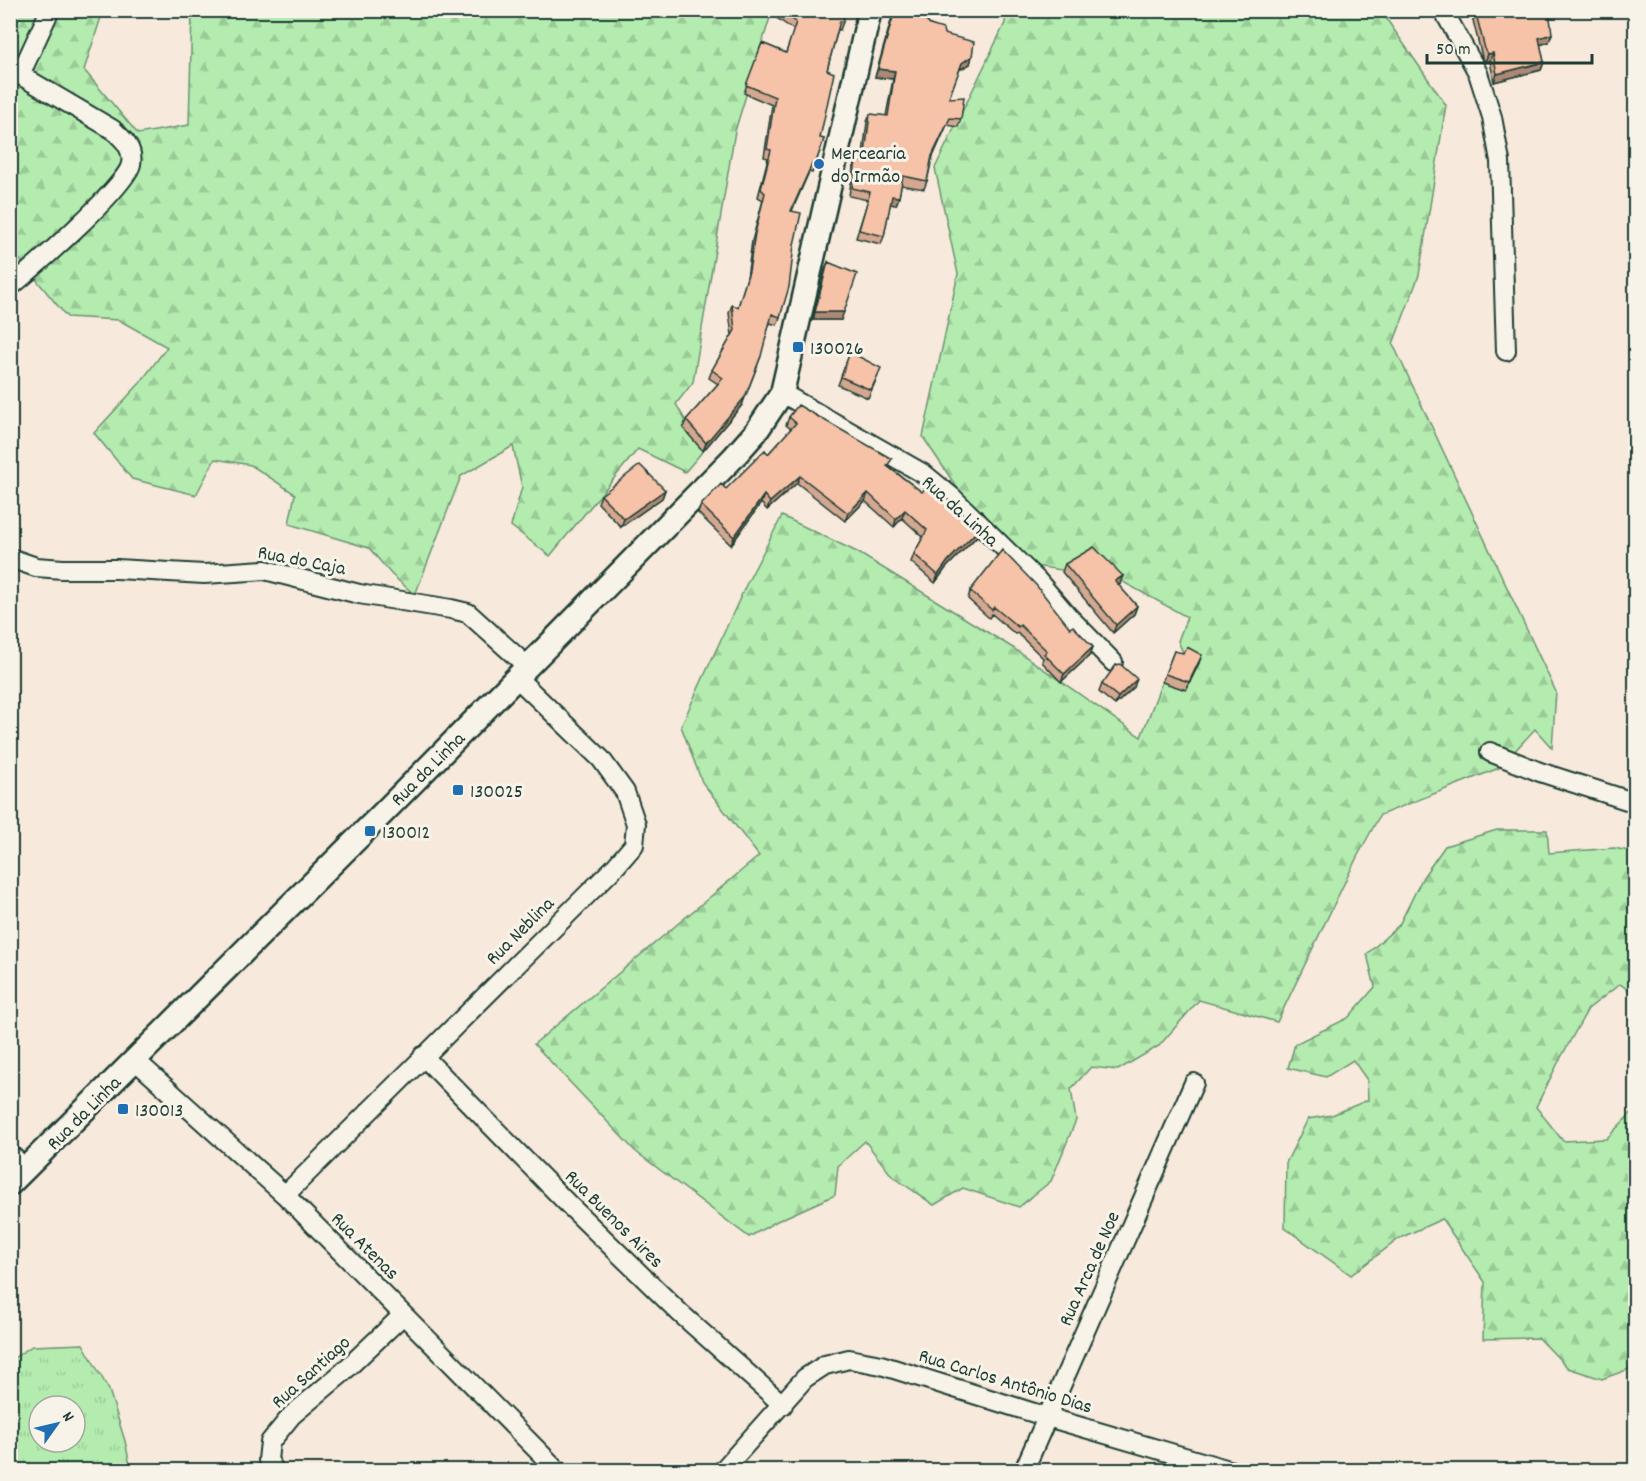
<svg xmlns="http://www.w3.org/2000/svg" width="1646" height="1481" viewBox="0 0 1646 1481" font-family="Dekko,sans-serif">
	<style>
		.grass { fill: url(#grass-tufts); stroke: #6a9472; stroke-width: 1.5; fill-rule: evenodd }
		.forest { fill: url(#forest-firs); stroke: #6a9472; stroke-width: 1.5 }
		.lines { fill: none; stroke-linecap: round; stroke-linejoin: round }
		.minor-casing { stroke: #1f3d34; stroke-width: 22 }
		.tertiary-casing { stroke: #1f3d34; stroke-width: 27 }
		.minor { stroke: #f7f3e8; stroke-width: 18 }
		.tertiary { stroke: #f7f3e8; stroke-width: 22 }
		.wall { fill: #d4a790; stroke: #1f3d34; stroke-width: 1.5 }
		.shaded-wall { fill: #ac8876; stroke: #1f3d34; stroke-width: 1.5 }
		.building { fill: #f6c2a8; stroke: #1f3d34; stroke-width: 1.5 }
		.poi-dot { fill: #1f6fb2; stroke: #f7f3e8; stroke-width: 2 }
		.labels { text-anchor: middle; stroke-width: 6; stroke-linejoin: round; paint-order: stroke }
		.poi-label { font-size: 20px; fill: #1f3d34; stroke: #f7f3e8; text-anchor: start }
		.street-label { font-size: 20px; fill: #1f3d34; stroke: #f7f3e8 }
	</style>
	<defs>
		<pattern id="grass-tufts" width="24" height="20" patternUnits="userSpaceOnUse" patternTransform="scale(1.5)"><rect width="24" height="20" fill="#b4ecaf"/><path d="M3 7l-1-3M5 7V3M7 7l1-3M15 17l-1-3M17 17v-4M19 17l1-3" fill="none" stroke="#9acb97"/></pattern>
		<pattern id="forest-firs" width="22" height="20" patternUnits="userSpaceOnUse" patternTransform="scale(1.5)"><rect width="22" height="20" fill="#b4ecaf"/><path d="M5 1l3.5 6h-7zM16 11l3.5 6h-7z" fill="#9acb97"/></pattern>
	</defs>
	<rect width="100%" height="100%" fill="#f7e9db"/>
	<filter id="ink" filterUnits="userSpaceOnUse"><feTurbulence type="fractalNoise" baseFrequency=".0167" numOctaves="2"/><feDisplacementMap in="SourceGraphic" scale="12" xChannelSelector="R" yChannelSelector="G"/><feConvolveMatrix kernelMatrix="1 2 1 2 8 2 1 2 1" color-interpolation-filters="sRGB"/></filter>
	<g filter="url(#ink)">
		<path class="grass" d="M 83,1344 L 109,1390 L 125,1441 L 131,1470 L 11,1470 L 11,1360 L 32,1346 ZM 39,1406 L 75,1406 L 75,1442 L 39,1442 Z"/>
		<path class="forest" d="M 10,11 L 103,11 L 84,70 L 138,134 L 189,125 L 192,11 L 772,11 L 735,131 L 693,382 L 676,404 L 703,451 L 685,472 L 638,449 L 550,556 L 511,526 L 522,487 L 513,446 L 461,476 L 415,595 L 392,575 L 369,548 L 289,524 L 295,494 L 251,465 L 215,459 L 196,495 L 132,479 L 94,433 L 140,383 L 167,347 L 119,320 L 67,317 L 11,249 Z
			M 1006,11 L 1381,11 L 1446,105 L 1419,275 L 1393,344 L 1556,692 L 1552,748 L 1535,729 L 1499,768 L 1380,815 L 1357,857 L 1277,1022 L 1199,1000 L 1159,1046 L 1118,1070 L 1091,1067 L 1071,1089 L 1076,1120 L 1051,1181 L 1019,1207 L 963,1188 L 934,1205 L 892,1176 L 865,1141 L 838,1166 L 835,1195 L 777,1221 L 749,1237 L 635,1151 L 534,1044 L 759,856 L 702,782 L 681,726 L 746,585 L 782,516 L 857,552 L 1013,648 L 1141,737 L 1162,682 L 1184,655 L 1178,641 L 1187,617 L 1116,578 L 1007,562 L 923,437 L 958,274 L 935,168 L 1005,23 Z
			M 1497,830 L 1547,830 L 1549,853 L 1614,848 L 1635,852 L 1635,995 L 1620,984 L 1588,1009 L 1559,1061 L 1536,1107 L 1563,1141 L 1606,1139 L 1635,1109 L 1635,1367 L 1602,1379 L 1568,1368 L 1539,1338 L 1483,1339 L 1485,1282 L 1442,1219 L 1400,1238 L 1351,1275 L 1285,1228 L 1286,1163 L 1308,1119 L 1332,1115 L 1368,1100 L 1367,1080 L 1353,1060 L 1326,1077 L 1288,1068 L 1295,1044 L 1348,1018 L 1375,987 L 1367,954 L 1399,925 L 1423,877 L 1445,846 Z"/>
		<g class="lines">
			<g class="minor-casing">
				<path id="minor" d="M 1443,10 L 1478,73 L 1492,117 L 1500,161 L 1506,351
					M 10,69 L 112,129 C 123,139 134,148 131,164 C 127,186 32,269 10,287
					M 20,75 L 50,10
					M 782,393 L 924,474 L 952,497 L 1037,580 L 1068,616 L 1113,662
					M 10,558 L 36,567 L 63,569 L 117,569 L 204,574 L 265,570 L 359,594 L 451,609 L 468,613 L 528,667
					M 1490,752 L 1540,772 L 1636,803
					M 423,1056 L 570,1206 L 680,1313 L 783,1405
					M 135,1060 L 285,1195 L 557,1470
					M 10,1154 L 26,1169
					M 285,1195 L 615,867 L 634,845 L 636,824 L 625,792 L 601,759 L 517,678
					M 274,1470 L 268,1460 L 270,1442 L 292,1415 L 341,1374 L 403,1315
					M 723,1470 L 805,1378 L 825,1365 L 849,1359 L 881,1365 L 1047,1417 L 1229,1470
					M 1024,1470 L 1194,1083"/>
			</g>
			<g class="tertiary-casing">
				<path id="tertiary" d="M 10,1184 L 384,812 L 732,459 L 756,432 L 782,393 L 870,10"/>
			</g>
			<use href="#minor" class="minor"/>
			<use href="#tertiary" class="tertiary"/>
		</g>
		<path class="wall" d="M 765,10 L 845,10 L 843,22 L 840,30 L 838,29 L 827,70 L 820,138 L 824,139 L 812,173 L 809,172 L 792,211 L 794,245 L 780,317 L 777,325 L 770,323 L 742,405 L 703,451 L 683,428 L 686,420 L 718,384 L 709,378 L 712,370 L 732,335 L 729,313 L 732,305 L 738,307 L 747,278 L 752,241 L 763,200 L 758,197 L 768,158 L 764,157 L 772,105 L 744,93 L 762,43 L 786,53 L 794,30 Z
			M 894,10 L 915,10 L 930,25 L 944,34 L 972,56 L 970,64 L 959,70 L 949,98 L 961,119 L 958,127 L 947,125 L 932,159 L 927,181 L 924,189 L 901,185 L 899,197 L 896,205 L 890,204 L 884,236 L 881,244 L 856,238 L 868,200 L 849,196 L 853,168 L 856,161 L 862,162 L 867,122 L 870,114 L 886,116 L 893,79 L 875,77 Z
			M 1460,10 L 1549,10 L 1549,42 L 1540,45 L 1544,62 L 1541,70 L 1494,82 L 1490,61 L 1485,62 L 1482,57 L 1471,12 L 1463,17 Z
			M 828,262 L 841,320 L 813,320 L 825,269 Z
			M 850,352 L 878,376 L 868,398 L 838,385 Z
			M 789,417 L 889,467 L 922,492 L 979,529 L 976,537 L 946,568 L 935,583 L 911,562 L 914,554 L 923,537 L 902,518 L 894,527 L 865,501 L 845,521 L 797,483 L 767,510 L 761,503 L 731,545 L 698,513 L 701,505 L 726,489 L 768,454 L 791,429 L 786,425 Z
			M 665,490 L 662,498 L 621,527 L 598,503 L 601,495 Z
			M 1065,564 L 1120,584 L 1118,585 L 1137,606 L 1134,614 L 1113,633 L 1062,572 Z
			M 970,591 L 1070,628 L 1093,647 L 1090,655 L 1061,682 L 1042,662 L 1043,658 L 1017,633 L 1015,634 L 992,614 L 989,618 L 968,599 Z
			M 1174,651 L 1199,663 L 1186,690 L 1162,682 Z
			M 1102,684 L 1134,687 L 1115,705 L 1099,692 Z"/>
		<path class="shaded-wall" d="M 1466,10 L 1471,10 L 1471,12 L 1463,17 Z
			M 1552,34 L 1549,42 L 1536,46 L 1539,38 Z
			M 1493,53 L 1490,61 L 1485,62 L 1488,54 Z
			M 972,56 L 970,64 L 959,70 L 962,63 Z
			M 1544,62 L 1541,70 L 1494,82 L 1497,74 Z
			M 878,69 L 895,71 L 893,79 L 875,77 Z
			M 892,196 L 899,197 L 896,205 L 889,204 Z
			M 815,312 L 844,312 L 841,320 L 813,320 Z
			M 761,356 L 742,405 L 703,451 L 706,443 Z
			M 800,476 L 797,483 L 767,510 L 770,502 Z
			M 665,490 L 662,498 L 621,527 L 624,519 Z
			M 868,493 L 865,501 L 845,521 L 848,513 Z
			M 764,495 L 761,503 L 731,545 L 734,537 Z
			M 905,510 L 902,518 L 894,527 L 896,519 Z
			M 979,529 L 976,537 L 946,568 L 935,583 L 938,575 L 948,561 Z
			M 1123,576 L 1120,584 L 1112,589 L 1115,581 Z
			M 1137,606 L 1134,614 L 1113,633 L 1116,625 Z
			M 1093,647 L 1090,655 L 1061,682 L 1064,674 Z
			M 1202,655 L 1199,663 L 1186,690 L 1189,682 Z
			M 1137,679 L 1134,687 L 1115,705 L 1118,697 Z"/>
		<path class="building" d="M 779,10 L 845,10 L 843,22 L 840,21 L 827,70 L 834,73 L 820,138 L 824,139 L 815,165 L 812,164 L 791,211 L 801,213 L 794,245 L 789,287 L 780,317 L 772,314 L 761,356 L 745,397 L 706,443 L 686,420 L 723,378 L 712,370 L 735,330 L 732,305 L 738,307 L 749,271 L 755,233 L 765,193 L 761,189 L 771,150 L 767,149 L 775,97 L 746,85 L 762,43 L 786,53 L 796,22 Z
			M 895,10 L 915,10 L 930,25 L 943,29 L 944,34 L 974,42 L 972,56 L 962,63 L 949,98 L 964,97 L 961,119 L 950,118 L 932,156 L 927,181 L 903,176 L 899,197 L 892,196 L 884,236 L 859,230 L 870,192 L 852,188 L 856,161 L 864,162 L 870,114 L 888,116 L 895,71 L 878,69 Z
			M 1475,10 L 1549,10 L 1552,34 L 1539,38 L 1544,62 L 1497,74 L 1493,53 L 1488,54 L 1485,49 Z
			M 828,262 L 857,274 L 844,312 L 815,312 Z
			M 850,352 L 881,368 L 871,390 L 841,377 Z
			M 798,405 L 892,459 L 887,466 L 922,492 L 930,483 L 979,529 L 948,561 L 938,575 L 914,554 L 927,530 L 905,510 L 896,519 L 868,493 L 848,513 L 800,476 L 770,502 L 764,495 L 734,537 L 701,505 L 721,484 L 726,489 L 765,450 L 768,454 L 796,423 L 789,417 Z
			M 640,465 L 665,490 L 624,519 L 601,495 Z
			M 1094,547 L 1123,576 L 1115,581 L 1137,606 L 1116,625 L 1065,564 Z
			M 1002,550 L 1036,585 L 1070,628 L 1073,626 L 1093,647 L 1064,674 L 1044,654 L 1047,651 L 1020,625 L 1018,627 L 994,607 L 992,610 L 970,591 Z
			M 1187,647 L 1202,655 L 1189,682 L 1165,674 L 1174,651 L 1183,653 Z
			M 1120,664 L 1137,679 L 1118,697 L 1102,684 L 1116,665 Z"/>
	</g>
	<g class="poi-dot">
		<circle cx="819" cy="164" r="6"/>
		<rect x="792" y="341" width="12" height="12" rx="3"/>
		<rect x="452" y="784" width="12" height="12" rx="3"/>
		<rect x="364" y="825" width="12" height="12" rx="3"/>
		<rect x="117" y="1103" width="12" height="12" rx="3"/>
	</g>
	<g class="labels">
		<g class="poi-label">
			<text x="831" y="159">Mercearia<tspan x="831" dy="23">do Irmão</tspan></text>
			<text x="810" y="354">130026</text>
			<text x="470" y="797">130025</text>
			<text x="382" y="838">130012</text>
			<text x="135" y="1116">130013</text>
		</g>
		<g class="street-label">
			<text transform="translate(961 510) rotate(42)" y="7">Rua da Linha</text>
			<text transform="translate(302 559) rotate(11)" y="7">Rua do Caja</text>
			<text transform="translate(427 768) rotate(-45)" y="7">Rua da Linha</text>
			<text transform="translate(519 930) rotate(-45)" y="7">Rua Neblina</text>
			<text transform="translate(83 1112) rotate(-45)" y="7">Rua da Linha</text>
			<text transform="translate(615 1218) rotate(45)" y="7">Rua Buenos Aires</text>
			<text transform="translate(366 1245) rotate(45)" y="7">Rua Atenas</text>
			<text transform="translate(1088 1268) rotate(-66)" y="7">Rua Arca de Noe</text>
			<text transform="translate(310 1371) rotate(-42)" y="7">Rua Santiago</text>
			<text transform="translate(1006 1380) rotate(17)" y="7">Rua Carlos Antônio Dias</text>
		</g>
	</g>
	<rect width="1646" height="1481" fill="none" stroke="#f7f3e8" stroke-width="36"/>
	<rect x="18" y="18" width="1610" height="1445" fill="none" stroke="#1f3d34" stroke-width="2" filter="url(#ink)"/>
	<g transform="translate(57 1424) rotate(56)"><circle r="28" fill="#f7f3e8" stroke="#a1aaa0" stroke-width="1.5"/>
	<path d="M0-4.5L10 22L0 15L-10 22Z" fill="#1f6fb2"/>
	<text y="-9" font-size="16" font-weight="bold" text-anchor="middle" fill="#1f3d34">N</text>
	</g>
	<path d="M1427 54v9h165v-9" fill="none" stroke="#1f3d34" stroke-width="3"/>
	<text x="1436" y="54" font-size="18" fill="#1f3d34" stroke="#f7f3e8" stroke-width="4.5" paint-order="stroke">50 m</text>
</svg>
